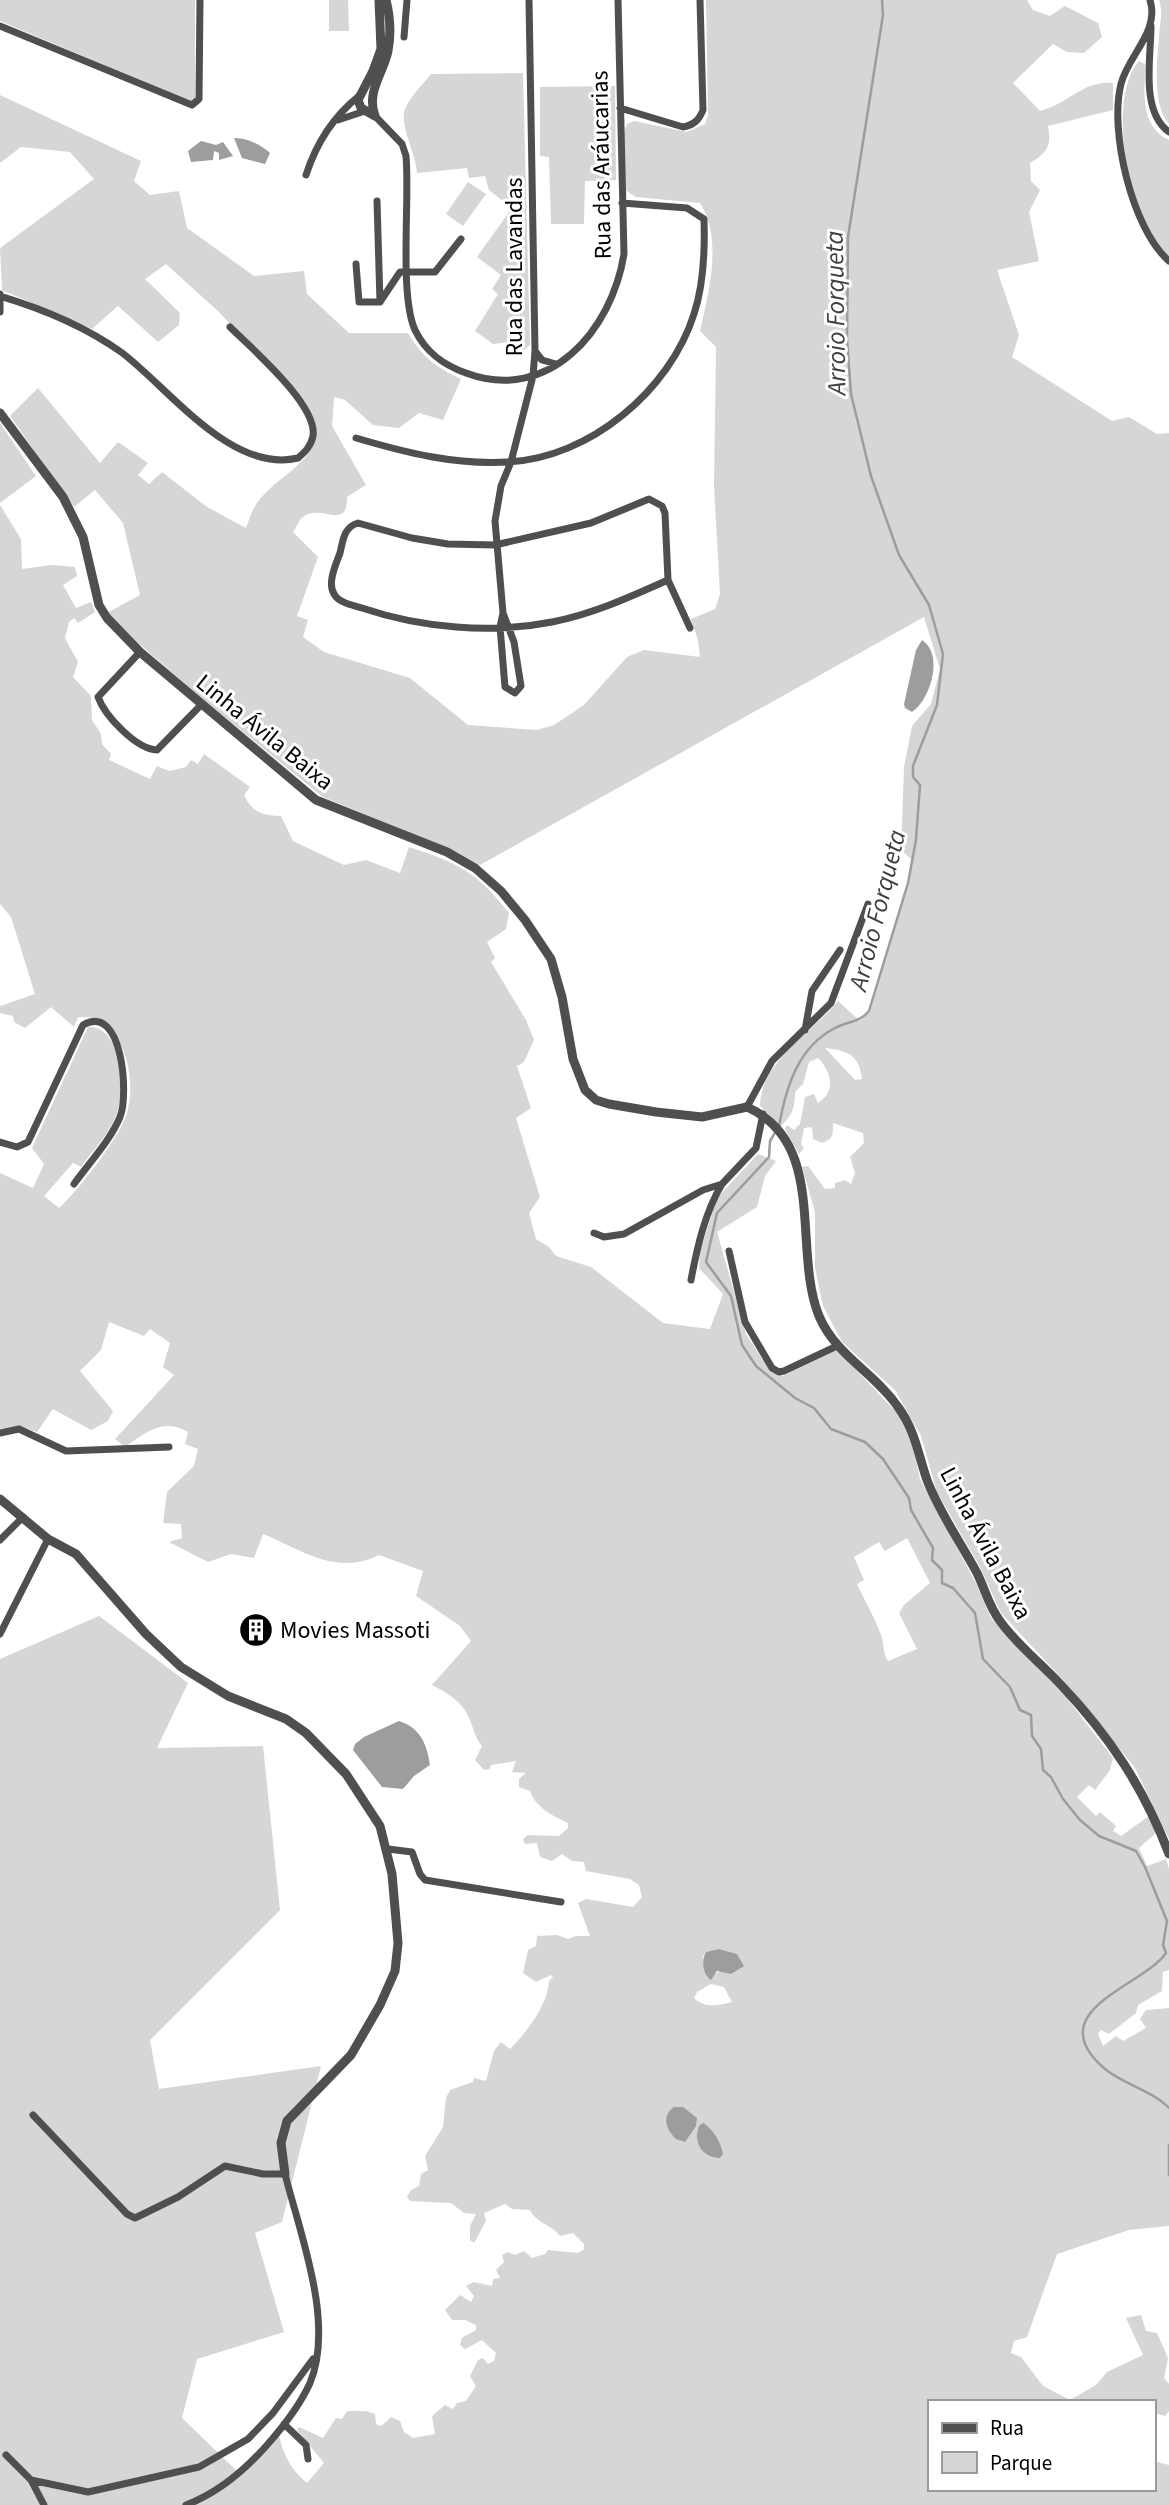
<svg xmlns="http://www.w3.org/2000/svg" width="1169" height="2505" viewBox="0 0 1169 2505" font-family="'Source Sans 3',sans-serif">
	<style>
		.green { fill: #d6d6d6; fill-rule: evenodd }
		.water { fill: #9d9d9d }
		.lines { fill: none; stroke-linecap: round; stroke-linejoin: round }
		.stream { stroke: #9d9d9d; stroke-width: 2.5 }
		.minor { stroke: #4f4f4f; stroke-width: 7 }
		.tertiary { stroke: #4f4f4f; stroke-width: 9 }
		.labels { text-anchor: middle; stroke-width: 6; stroke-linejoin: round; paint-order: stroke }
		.street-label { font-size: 24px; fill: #000; stroke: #fff }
		.poi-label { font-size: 24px; fill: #000; stroke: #fff; text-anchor: start }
		.water-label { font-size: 26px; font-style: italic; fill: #3e3e3e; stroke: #fff }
	</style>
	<rect width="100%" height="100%" fill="#fff"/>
	<path class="green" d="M 0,0 L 195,0 L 195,99 L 192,102 L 0,21 Z
		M 329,0 L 348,0 L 349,31 L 329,31 Z
		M 706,0 L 1027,0 L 1033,10 L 1050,16 L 1065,6 L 1098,23 L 1102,37 L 1084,53 L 1067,52 L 1053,44 L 1013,83 L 1040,111 C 1071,103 1081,81 1113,83 L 1113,110 L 1048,126 C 1052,146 1047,153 1030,163 L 1031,181 L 1040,190 L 1029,212 L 1039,261 L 997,270 L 1019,335 L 1012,357 L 1112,421 L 1129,417 L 1157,434 L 1169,433 L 1169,1839 L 1135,1768 L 1066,1683 L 1001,1613 L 980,1567 L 937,1492 L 921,1436 L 895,1390 L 842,1342 L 823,1306 L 815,1268 L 815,1212 L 802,1167 L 808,1166 L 825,1189 L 835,1188 L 835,1183 L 845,1180 L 851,1184 L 855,1173 L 850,1157 L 864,1143 L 863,1133 L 833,1123 C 833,1134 834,1139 822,1143 L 813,1139 L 812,1127 L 804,1128 L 801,1144 L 804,1148 L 799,1154 L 785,1129 L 787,1125 L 794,1130 L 800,1124 L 805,1097 L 814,1094 L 818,1103 C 837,1091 831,1071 818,1058 L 809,1062 L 803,1084 L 795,1092 C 795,1107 792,1116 781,1126 L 760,1106 C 761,1061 812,1033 838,1001 L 860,1021 L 870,1011 L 908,883 L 911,859 L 901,850 L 904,767 L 912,726 L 931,704 L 940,669 L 924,617 L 480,865 L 455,851 L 323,797 L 200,697 L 111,619 L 107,613 L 140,595 L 123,523 L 95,490 L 74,507 L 10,416 L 38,388 L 100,463 L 118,442 L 148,463 L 138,475 L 149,484 L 162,472 L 207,507 L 246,528 C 249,520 252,510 257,503 C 283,468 332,460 308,408 L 219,312 L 166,264 L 145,279 L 180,313 L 179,325 L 158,342 L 118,306 L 92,329 L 2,290 L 0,248 L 94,179 L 70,152 L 21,147 L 0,163 L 0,95 L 141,161 L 134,181 L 150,195 L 179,191 L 187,228 L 254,276 L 304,271 L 307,294 L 349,333 L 408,333 C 422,357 437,368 461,379 L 443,420 L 419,413 L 399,428 L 373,425 L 345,400 L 334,397 L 332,426 L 366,485 L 347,497 C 348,532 320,503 303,517 C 299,520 296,528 293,532 L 318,557 L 297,616 L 308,620 L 303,637 L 324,652 L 410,678 L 468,725 L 537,730 L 554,725 L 584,705 L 627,657 L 644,650 L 700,657 L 698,640 L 691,619 L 715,609 L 720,594 L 714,486 L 716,347 L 700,331 C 709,291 723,239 700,203 L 636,197 L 625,190 L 624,132 L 627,124 L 634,121 L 687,132 L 705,124 L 708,115 ZM 825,1048 C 848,1051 859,1054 862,1079 L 855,1080 Z
		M 1159,0 L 1169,0 L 1169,124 C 1152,105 1157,63 1159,38 C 1159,25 1164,13 1159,0 Z
		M 1139,61 L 1145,64 C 1145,93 1139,125 1169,140 L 1169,257 C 1162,249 1153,241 1148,232 C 1127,194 1108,97 1139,61 Z
		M 523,73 L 530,345 L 521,353 L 510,342 L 493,344 L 475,331 L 498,294 L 492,289 L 501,275 L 477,257 L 512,208 L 489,190 L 485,176 L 469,178 L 467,168 L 417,173 C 416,153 399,125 405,109 C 410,97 423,84 431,74 Z
		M 615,86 L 616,180 L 585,181 L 584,224 L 551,224 L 549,157 L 540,156 L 540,87 Z
		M 468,182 L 486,194 L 463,226 L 446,214 Z
		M 0,423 L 36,476 L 0,503 Z
		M 0,505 L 21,539 L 22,569 L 52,565 L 75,567 L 77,576 L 63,585 L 76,608 L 91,602 L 95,612 L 78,623 L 74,618 L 69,622 L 65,638 L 78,662 L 73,677 L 91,696 L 92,720 L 101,734 L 102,744 L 111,754 L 109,760 L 150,779 L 157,766 L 169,771 L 186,767 L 191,760 L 198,764 L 204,754 L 250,787 L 244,795 C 252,812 261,815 281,816 L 293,841 L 344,865 L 366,860 L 400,873 L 409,847 C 458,863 476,871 509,913 L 506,929 L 487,942 L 495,958 L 491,962 L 526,1020 L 534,1040 L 524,1062 L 517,1066 L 531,1108 L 516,1118 L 540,1197 L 529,1213 L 536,1239 L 549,1247 L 556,1256 L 591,1267 L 663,1323 L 710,1329 L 723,1294 L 699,1268 L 700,1252 L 717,1198 L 758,1154 L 776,1161 L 765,1176 L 757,1207 L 717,1232 L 746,1334 L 769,1369 L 783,1376 L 837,1350 L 898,1414 L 912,1443 L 920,1479 L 977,1585 L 991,1618 L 1065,1696 L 1113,1758 L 1110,1770 L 1095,1790 L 1089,1785 L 1077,1797 L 1096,1816 L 1100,1812 L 1116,1826 L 1113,1831 L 1121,1836 L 1149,1816 L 1157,1832 L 1139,1848 L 1147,1866 L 1166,1859 L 1169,1869 L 1169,1970 L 1163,1972 L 1162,1991 L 1138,2005 L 1136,2013 L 1109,2034 L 1101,2030 L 1098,2034 L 1103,2046 L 1116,2036 L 1123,2041 L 1146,2028 L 1140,2019 L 1146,2010 L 1169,2008 L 1169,2226 L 1129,2230 L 1057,2254 L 1027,2337 L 1014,2341 L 1011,2353 L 1021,2357 L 1043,2386 L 1070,2400 L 1096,2385 L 1107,2372 L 1143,2355 L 1126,2318 L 1141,2315 L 1146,2331 L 1157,2333 L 1168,2358 L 1164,2378 L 1169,2384 L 1169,2411 L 1165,2416 L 1153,2413 L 1153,2402 L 929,2402 L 929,2489 L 1153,2489 L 1153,2461 L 1169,2465 L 1169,2505 L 0,2505 L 0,1659 L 99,1616 L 188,1683 L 157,1748 L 263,1746 L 280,1910 L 150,2040 L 159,2089 L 321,2066 L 282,2222 L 255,2233 L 284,2332 L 197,2359 L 182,2418 L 240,2474 L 279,2435 C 283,2454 291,2470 307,2483 L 324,2463 L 297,2430 L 299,2427 L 323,2438 L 336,2418 L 342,2419 L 347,2411 L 366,2411 L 375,2414 L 376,2424 L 381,2426 L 391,2417 L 400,2421 L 404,2432 L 413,2438 L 435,2434 L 432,2416 L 445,2405 L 453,2409 L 457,2403 L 466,2401 L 476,2386 L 470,2376 L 478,2360 L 483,2358 L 488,2364 L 494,2361 L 496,2353 L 482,2340 L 465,2349 L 460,2345 L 462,2338 L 476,2330 L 476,2325 L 465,2320 L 452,2320 L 445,2310 L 460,2295 L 471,2302 L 474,2296 L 466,2286 L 474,2282 L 492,2286 L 493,2279 L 500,2278 L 496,2270 L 504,2262 L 502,2255 L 508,2252 L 515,2255 L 524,2251 L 532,2258 L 545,2254 L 548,2250 L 578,2253 L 584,2249 L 584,2244 L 573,2233 L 560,2236 C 551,2224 537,2224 530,2210 L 512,2209 L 505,2204 L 484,2213 L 486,2221 L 474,2243 L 470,2240 L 470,2226 L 476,2214 L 464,2213 L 451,2203 L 410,2201 L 407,2197 L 411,2190 L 419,2186 L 421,2174 L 428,2170 L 425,2156 L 443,2127 L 446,2098 L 450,2090 L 473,2082 L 474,2078 L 486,2081 L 494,2051 L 501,2042 L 510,2049 C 526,2033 548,2005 549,1981 L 553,1977 L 551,1975 L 536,1982 L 523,1973 L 528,1950 L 536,1946 L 537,1936 L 557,1935 L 568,1939 L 576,1936 L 590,1936 L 578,1903 L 586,1899 L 633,1907 L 642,1897 L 639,1885 L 630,1879 L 586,1871 L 584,1862 L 572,1861 L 562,1854 L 552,1861 L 540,1857 L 537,1843 L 525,1844 L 523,1839 L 528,1835 L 559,1836 L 568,1828 L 568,1823 C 553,1816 535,1807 530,1791 L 519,1787 L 519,1779 L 526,1773 L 512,1772 L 516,1761 L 491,1765 L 490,1769 L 484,1770 L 475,1760 L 482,1746 C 475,1738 474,1730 470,1720 C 464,1703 448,1693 432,1685 L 471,1641 L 460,1626 L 416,1596 L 423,1571 L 379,1555 C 336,1576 304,1551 263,1534 L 254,1558 L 231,1554 L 208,1562 L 169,1542 L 182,1538 L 181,1524 L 163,1523 L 167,1492 L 194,1466 L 198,1449 L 185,1444 L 188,1432 C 163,1417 145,1433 125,1447 L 115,1439 L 174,1375 L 163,1367 L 170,1343 L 150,1329 L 144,1336 L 109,1322 L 101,1350 L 80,1371 L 113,1411 L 108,1421 L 91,1430 L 53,1409 L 37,1432 L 20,1426 L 0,1430 L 0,1173 L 33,1188 L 44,1164 L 32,1148 L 88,1027 C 123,1026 125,1089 117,1113 C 110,1133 93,1150 81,1167 L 73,1163 L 44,1196 L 59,1208 C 78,1191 117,1140 126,1116 C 137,1085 127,1035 98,1018 L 78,1017 L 74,1027 L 51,1007 L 25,1028 L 14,1022 L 13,1016 L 0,1013 L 0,1006 L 35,994 L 11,917 L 0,904 ZM 907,1538 L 930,1583 L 904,1605 L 899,1613 L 917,1649 L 888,1661 C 882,1653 885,1645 881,1635 C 875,1618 865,1601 857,1584 L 864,1580 L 854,1557 L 879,1542 L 885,1551 ZM 719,1949 L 737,1954 L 721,1971 L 707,1978 L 703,1956 L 706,1952 ZM 711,1984 L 724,1987 L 732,2002 C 718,2005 706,2009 694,1998 L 697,1992 Z"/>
	<path class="water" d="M 234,138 C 245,137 262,145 270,153 L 265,164 L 242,158 Z
		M 201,141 L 216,145 L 223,142 L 233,156 L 219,160 L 219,153 L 214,151 L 213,160 L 191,162 L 188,151 Z
		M 922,640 C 944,654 931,699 912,712 L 905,708 L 904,704 L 916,650 Z
		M 399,1721 C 421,1728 427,1745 430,1765 L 414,1776 L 403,1789 L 382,1787 L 353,1750 L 355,1744 L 364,1737 Z
		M 719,1949 L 737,1954 L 744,1966 L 731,1974 L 717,1971 L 711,1980 C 703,1976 701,1960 706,1952 Z
		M 674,2107 L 683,2107 L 697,2118 L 696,2126 L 685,2142 L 676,2139 C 666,2129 661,2116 674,2107 Z
		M 703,2123 C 713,2129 721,2142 723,2154 L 720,2158 C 701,2157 693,2142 699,2126 Z"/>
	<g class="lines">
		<path class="stream" d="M 779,1126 C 786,1087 798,1047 835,1028 C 848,1021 859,1023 869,1011 L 908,883 L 916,840 L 920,785 L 913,777 L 913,766 L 937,705 L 943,654 L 929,605 L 899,555 L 871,476 L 851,394 L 847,339 L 848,237 L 883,15 L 882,0
			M 776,1131 L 770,1141 L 769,1157 L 717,1213 L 706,1262 L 731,1296 L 742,1345 L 756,1366 L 795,1398 L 814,1408 L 831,1429 L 865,1442 L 883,1459 L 909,1498 L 911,1510 L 933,1548 L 932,1560 L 942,1570 L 942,1583 L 953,1588 L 975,1613 L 983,1659 L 1010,1687 L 1020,1710 L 1031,1715 L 1032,1736 L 1041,1749 L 1043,1770 L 1051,1777 L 1063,1799 L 1080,1820 L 1099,1836 L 1136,1851 L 1145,1867 L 1167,1921 L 1163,1945 L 1166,1953 C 1144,1986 1037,2011 1105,2069 C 1123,2084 1153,2091 1169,2108
			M 1169,2145 L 1169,2175"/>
		<path class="minor" d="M 1150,0 C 1160,32 1128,55 1121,84 C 1109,131 1132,229 1169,261
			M 0,26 L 192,105 L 199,99 L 200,0
			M 1151,26 C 1151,58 1140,111 1169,132
			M 404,37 L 407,0
			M 620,108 L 683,127 C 694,125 699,120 703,110 L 700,0
			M 375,116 L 402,144 L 406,156 C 410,199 399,295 415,330 C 426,353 444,365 466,373 C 549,404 612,330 624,254 L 618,0
			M 338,120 L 365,111
			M 306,175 C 316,144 334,116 359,96
			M 377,201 L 380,302
			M 356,264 L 359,302 L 380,302 L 400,272 L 435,272 L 461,239
			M 0,296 C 40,308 86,327 121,352 C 168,387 231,474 298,458 C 305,452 311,446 313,436 C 318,405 251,348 230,327
			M 0,312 L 0,294
			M 535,351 L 542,360 L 556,364
			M 356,438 C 407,453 455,465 508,462 C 590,458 670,390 694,314 C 704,284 705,250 704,219 L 687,208 L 622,203
			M 668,580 C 630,597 593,614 552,622 C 491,634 421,628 362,608 C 352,605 339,603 334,594 C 327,583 336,564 340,553 C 343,540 344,527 358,523 L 412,538 L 448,544 L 495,545 L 591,523 L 649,499 L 662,506 L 665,513 L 668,580 L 690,628
			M 503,613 L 500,627 L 505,687 L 515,693 L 521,686 L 514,642 L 503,613 L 495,521 L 501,486 L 511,462 L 533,376 L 535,351 L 529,0
			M 140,652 L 98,697 C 105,716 136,749 157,750 L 200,706
			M 805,1030 L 812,991 L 840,950
			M 747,1107 L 772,1061 L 831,1003 L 868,904
			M 0,1142 L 17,1147 L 28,1142 L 83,1025 C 123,1002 129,1096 120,1117 C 110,1141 89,1163 74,1184
			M 594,1233 L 604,1237 L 624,1234 L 703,1190 L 722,1184 L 756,1148 L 763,1114
			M 729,1251 L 745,1322 L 772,1368 L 779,1372 L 784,1371 L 837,1346
			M 691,1280 C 697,1248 705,1212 722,1184
			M 0,1433 L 19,1429 L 66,1451 L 169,1447
			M 0,1540 L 23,1517
			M 0,1634 L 48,1539
			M 388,1849 L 412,1852 L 420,1874 L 425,1880 L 561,1902
			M 33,2115 L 127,2214 L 135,2218 L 178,2197 L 225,2166 L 263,2174 L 285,2174 C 300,2234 335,2323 310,2383 C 300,2405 283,2427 267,2445 C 245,2470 218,2493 186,2505
			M 284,2424 L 306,2445 L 308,2459
			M 6,2455 L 31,2480 L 88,2492 L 199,2467 L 248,2439 L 273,2413 L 313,2359
			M 31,2480 L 44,2505"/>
		<path class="tertiary" d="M 375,116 L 361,108 L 358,100 L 373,71 L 381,49 L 379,0
			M 375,116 C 366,92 383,74 388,51 C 391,35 390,16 386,0
			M 0,413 L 63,497 L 83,537 L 99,605 L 107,618 L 140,652 L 316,800 L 447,852 L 475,868 L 501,891 L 525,920 L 551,959 L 562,997 L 573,1059 L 585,1090 L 596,1100 L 609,1104 L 656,1112 L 702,1117 L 747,1107 C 828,1143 792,1249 819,1316 C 836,1356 875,1373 898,1407 C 915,1430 918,1454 927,1480 C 939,1512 961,1543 977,1573 C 985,1589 989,1607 1000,1621 C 1017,1645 1042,1664 1062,1686 C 1110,1737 1144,1788 1169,1854
			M 0,1499 L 48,1539 L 76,1554 L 146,1634 L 181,1667 L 228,1696 L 286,1719 L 306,1733 L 346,1774 L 380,1826 L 392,1874 L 398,1943 L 395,1971 L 380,2005 L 351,2055 L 287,2121 L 281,2143 L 285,2174"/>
	</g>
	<defs>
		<g id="building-disc" transform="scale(1.75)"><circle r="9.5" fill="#000" stroke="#fff"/><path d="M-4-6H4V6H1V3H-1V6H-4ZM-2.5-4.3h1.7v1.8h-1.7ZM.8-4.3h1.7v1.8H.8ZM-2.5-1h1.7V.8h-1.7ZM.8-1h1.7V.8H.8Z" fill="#fff"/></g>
	</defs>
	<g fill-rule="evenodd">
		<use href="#building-disc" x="256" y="1630"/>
	</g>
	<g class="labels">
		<g class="street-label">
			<text transform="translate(601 165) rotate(-91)" y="8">Rua das Aráucarias</text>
			<text transform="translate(514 267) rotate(-90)" y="8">Rua das Lavandas</text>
			<text transform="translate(265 732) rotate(39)" y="8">Linha Ávila Baixa</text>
			<text transform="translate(986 1543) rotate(62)" y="8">Linha Ávila Baixa</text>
		</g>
		<g class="poi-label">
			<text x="280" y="1638">Movies Massoti</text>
		</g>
		<g class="water-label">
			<text transform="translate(835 313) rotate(-91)" y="9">Arroio Forqueta</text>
			<text transform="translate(877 910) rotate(-76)" y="9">Arroio Forqueta</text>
		</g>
	</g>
	<rect x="928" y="2400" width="228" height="91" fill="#ffffff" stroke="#999999" stroke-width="2"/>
	<rect x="942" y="2423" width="35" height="10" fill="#4f4f4f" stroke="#999999" stroke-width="2"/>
	<text x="990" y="2435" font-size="21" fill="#000000">Rua</text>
	<rect x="942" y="2452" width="35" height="21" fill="#d6d6d6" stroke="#999999" stroke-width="2"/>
	<text x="990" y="2470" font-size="21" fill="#000000">Parque</text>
</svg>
